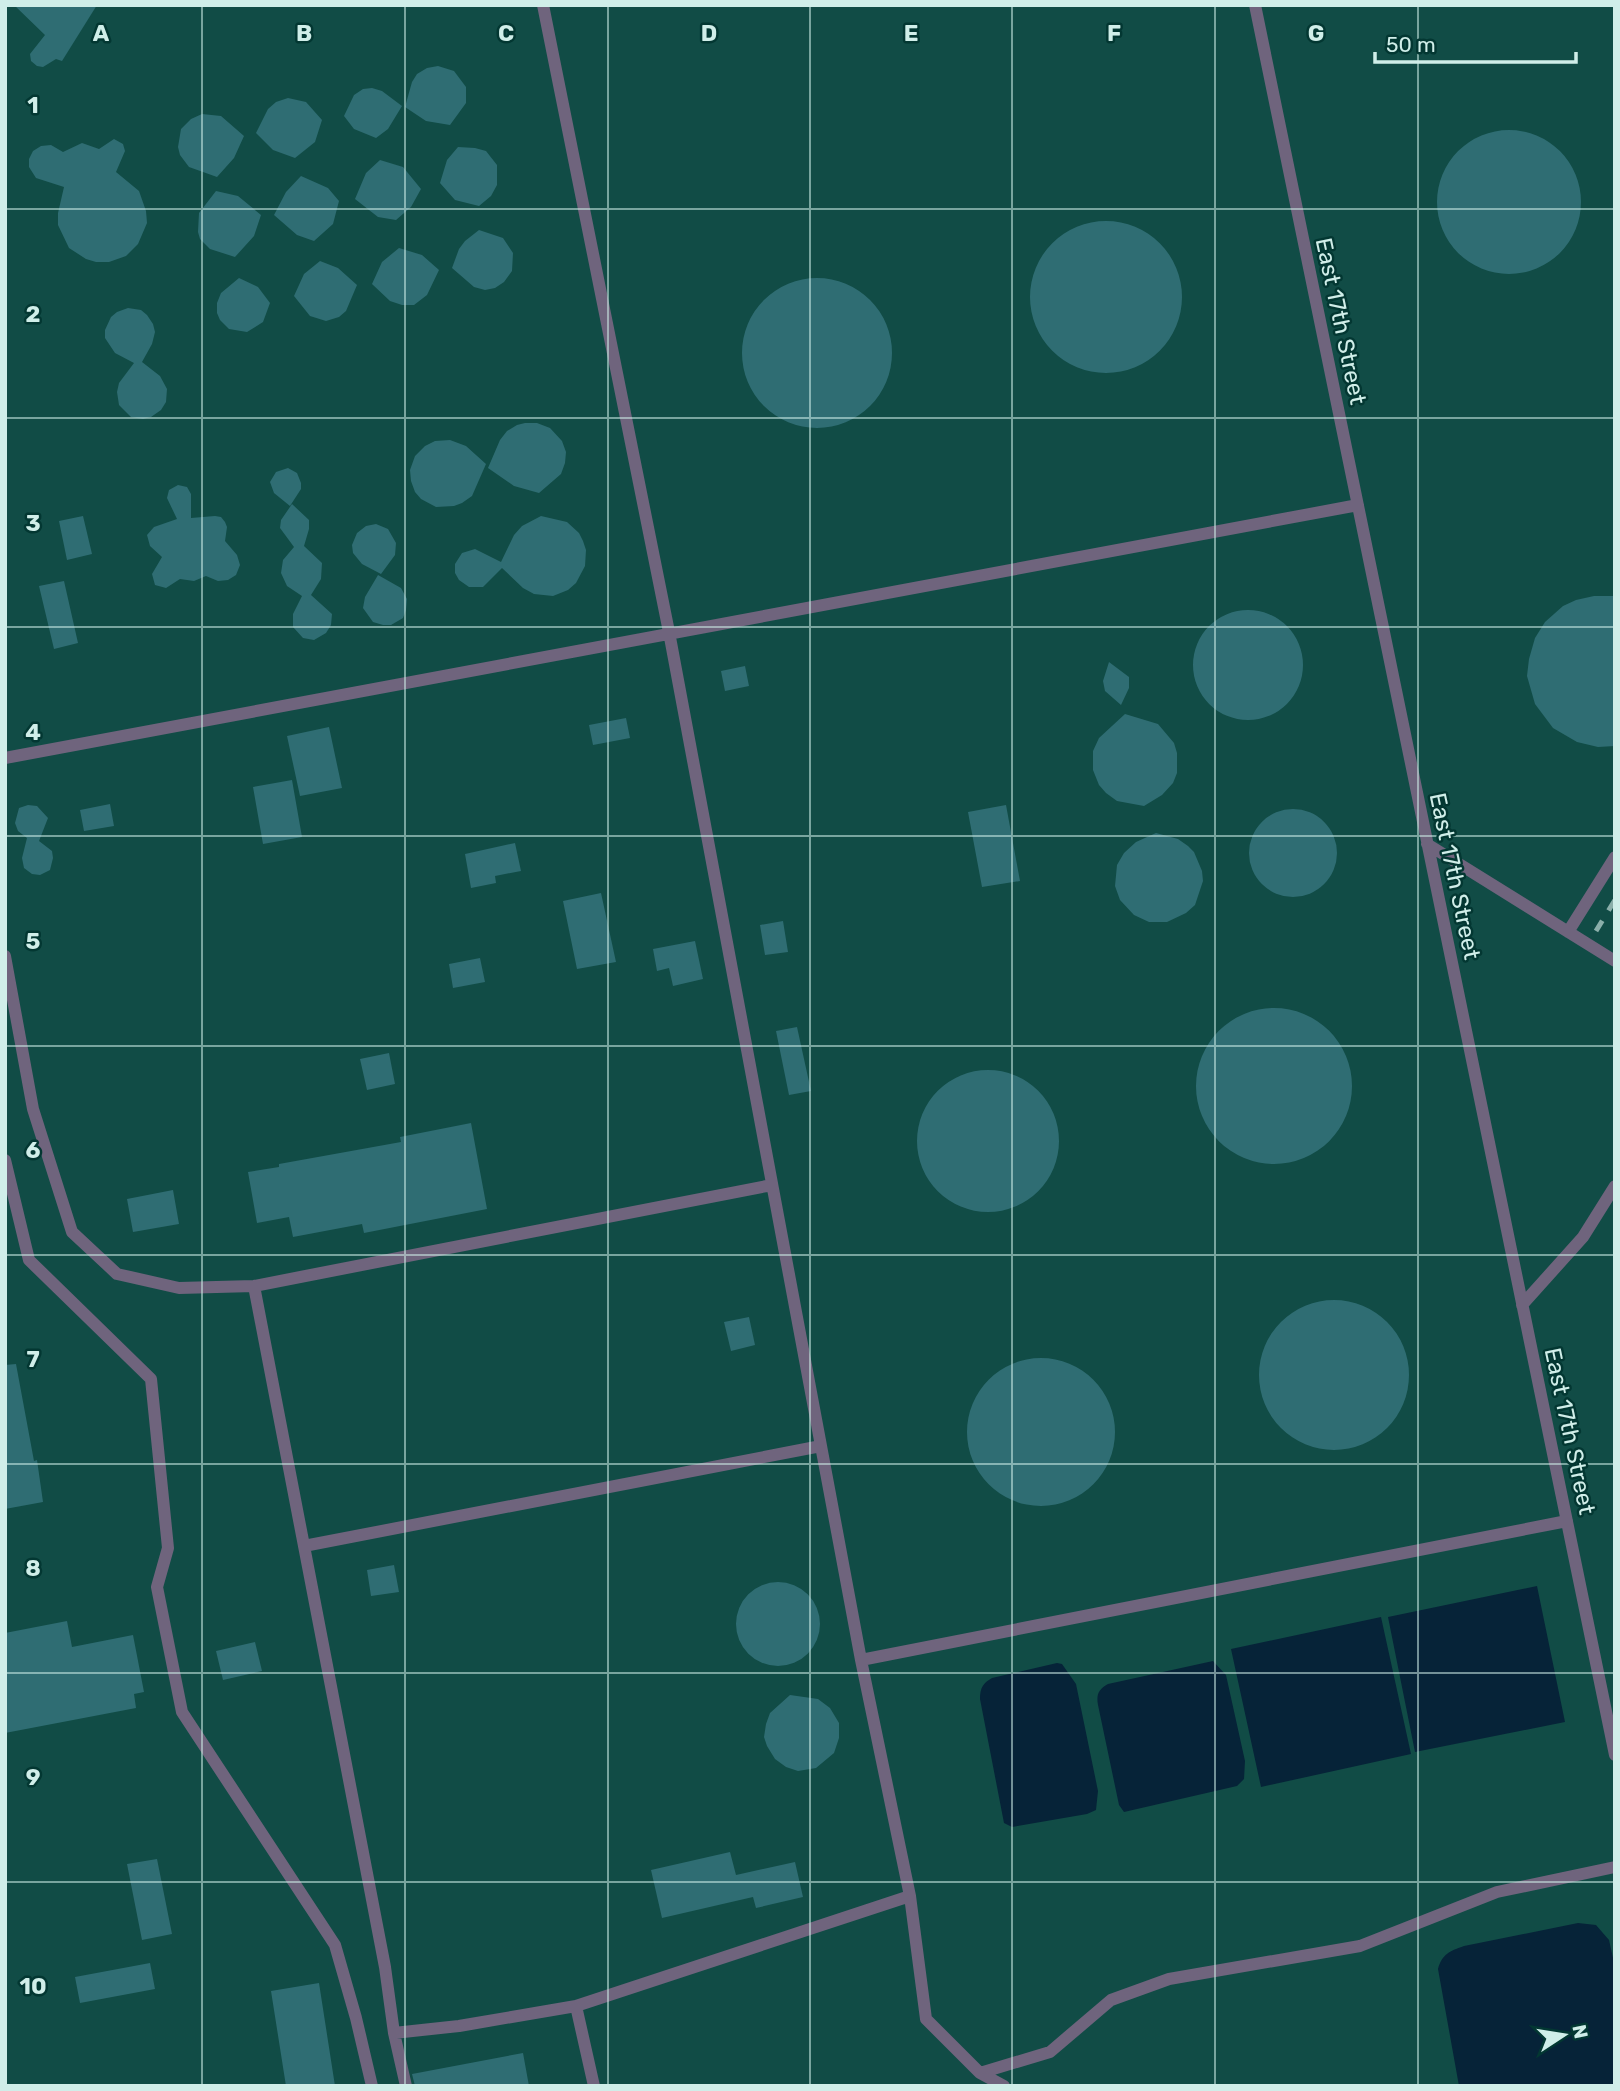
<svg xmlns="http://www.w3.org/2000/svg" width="1620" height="2091" viewBox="0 0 1620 2091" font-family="Rubik,sans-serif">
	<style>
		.built { fill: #114c46 }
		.water { fill: #062338 }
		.building { fill: #2f6d73 }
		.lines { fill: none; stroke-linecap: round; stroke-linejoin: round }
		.service { stroke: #6f647d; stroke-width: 12 }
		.rail { stroke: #8bafaa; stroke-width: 5; stroke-dasharray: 12 12; stroke-linecap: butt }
		.grid { fill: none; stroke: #d0eee9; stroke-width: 2; stroke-opacity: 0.55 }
		.labels { text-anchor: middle; stroke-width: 5; stroke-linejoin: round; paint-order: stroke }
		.street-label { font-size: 23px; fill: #d0eee9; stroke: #033732 }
		.grid-label { font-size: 23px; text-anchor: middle; font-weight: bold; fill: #d0eee9; stroke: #033732; stroke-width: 5; stroke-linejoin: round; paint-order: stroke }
	</style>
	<rect width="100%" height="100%" fill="#11413c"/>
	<path class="built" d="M 5,5 L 1615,5 L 1615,2086 L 5,2086 Z"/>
	<path class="water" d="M 1537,1586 L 1565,1722 L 1415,1752 L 1388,1617 Z
		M 1381,1617 L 1411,1754 L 1261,1787 L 1231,1649 Z
		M 1213,1661 L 1226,1675 L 1245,1761 L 1244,1779 L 1237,1786 L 1124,1812 L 1119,1805 L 1098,1705 C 1096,1694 1099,1689 1108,1684 Z
		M 1057,1663 L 1062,1664 L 1076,1684 L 1098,1791 L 1096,1810 L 1087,1814 L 1012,1827 L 1004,1823 L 980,1699 C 980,1688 983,1683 992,1678 Z
		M 1578,1923 L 1596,1925 L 1609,1940 L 1615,1967 L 1615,2086 L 1459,2086 L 1438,1969 C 1442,1954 1450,1951 1464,1946 Z"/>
	<path class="building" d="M 14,5 L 97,5 L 62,61 L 56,59 L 43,67 L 37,66 L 31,61 L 30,54 L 45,35 Z
		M 438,66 L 454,71 L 466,87 L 466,103 L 450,125 L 426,121 L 405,107 L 412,82 L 417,74 L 427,68 Z
		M 372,88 L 382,91 L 402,106 L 388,129 L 376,138 L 354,129 L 344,116 L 354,95 L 363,89 Z
		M 288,98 L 306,102 L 322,120 L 315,142 L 295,158 L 273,150 L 256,133 L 268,109 L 276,102 Z
		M 202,114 L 221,116 L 244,136 L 234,158 L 217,177 L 189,167 L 180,155 L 178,147 L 181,129 L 191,119 Z
		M1437 202a72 72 0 1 1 144 0a72 72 0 1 1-144 0Z
		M 114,139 L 123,144 L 125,151 L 116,172 L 139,191 L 146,211 L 147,223 L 138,244 L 126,256 L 109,262 L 96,262 L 86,259 L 69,248 L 58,225 L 58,213 L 64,187 L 36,178 L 29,167 L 29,159 L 33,151 L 41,146 L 51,145 L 63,152 L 82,143 L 99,149 Z
		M 458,147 L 475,148 L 486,151 L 497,165 L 497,185 L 491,196 L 479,206 L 455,200 L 440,183 L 447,160 Z
		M 380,160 L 403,167 L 421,189 L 411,207 L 396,220 L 378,217 L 355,199 L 366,173 Z
		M 301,176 L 328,188 L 339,201 L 333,224 L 314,241 L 297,235 L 274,215 L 286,192 Z
		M 216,191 L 238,196 L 261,215 L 254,236 L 235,257 L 210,249 L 200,239 L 198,232 L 199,213 Z
		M1030 297a76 76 0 1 1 152 0a76 76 0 1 1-152 0Z
		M 479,230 L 503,238 L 513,253 L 512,271 L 504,282 L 495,288 L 485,290 L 474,287 L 452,268 L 459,249 L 465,241 Z
		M 399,248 L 422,255 L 439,270 L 427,295 L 414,305 L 402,305 L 390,301 L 372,284 L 382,262 Z
		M 320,261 L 338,268 L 357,285 L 346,311 L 339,317 L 326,321 L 310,316 L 294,296 L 304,274 Z
		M742 353a75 75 0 1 1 150 0a75 75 0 1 1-150 0Z
		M 239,278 L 258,287 L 270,303 L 263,322 L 247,332 L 229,329 L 220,320 L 217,313 L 217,303 L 221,293 Z
		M 128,308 L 141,310 L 147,315 L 153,324 L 155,332 L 152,344 L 142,362 L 160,376 L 167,389 L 166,402 L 161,410 L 151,417 L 143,419 L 131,417 L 119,405 L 117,392 L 119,383 L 134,363 L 115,353 L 105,338 L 105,330 L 111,317 L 117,312 Z
		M 525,423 L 537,423 L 550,428 L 562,441 L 566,452 L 565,463 L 561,474 L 539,493 L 514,486 L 488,468 L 500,440 L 507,431 L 517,425 Z
		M 450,440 L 466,446 L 486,464 L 472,496 L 462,503 L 454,506 L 436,507 L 421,499 L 415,492 L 411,481 L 410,470 L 415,456 L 425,446 L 435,441 Z
		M 288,468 L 297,473 L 301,483 L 301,489 L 290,506 L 274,493 L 270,482 L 276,472 Z
		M 178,485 L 187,487 L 191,494 L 191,518 L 215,516 L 221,517 L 225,522 L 227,527 L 225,541 L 237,555 L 240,565 L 236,575 L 228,580 L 218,581 L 206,576 L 194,581 L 180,579 L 166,588 L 155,585 L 152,574 L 162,557 L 150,546 L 147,535 L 154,527 L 177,519 L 167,498 L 169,490 Z
		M 292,504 L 309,520 L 309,529 L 304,546 L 322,563 L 321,579 L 311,595 L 332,614 L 331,625 L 326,633 L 314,640 L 303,638 L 293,627 L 293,614 L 302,596 L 287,586 L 281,573 L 283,560 L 294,547 L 280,528 L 281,520 Z
		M 83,516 L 92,554 L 67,560 L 59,521 Z
		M 541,516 L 567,522 L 579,533 L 583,541 L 586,550 L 585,566 L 576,583 L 568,590 L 553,596 L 534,594 L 523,588 L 502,568 L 483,587 L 469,587 L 459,580 L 455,573 L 455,564 L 462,553 L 475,549 L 501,562 L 514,535 L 522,526 Z
		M 376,524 L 388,529 L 396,543 L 395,555 L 381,574 L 362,564 L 353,553 L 352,545 L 357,533 L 366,526 Z
		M 378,575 L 401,588 L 407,599 L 406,610 L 403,618 L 391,625 L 383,625 L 373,622 L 363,608 L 365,597 Z
		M 64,581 L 78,643 L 54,649 L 39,586 Z
		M 1594,596 L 1615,596 L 1615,746 L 1598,747 L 1577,742 L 1553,728 L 1535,704 L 1527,676 L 1529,659 L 1535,638 L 1545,622 L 1563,606 L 1576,600 Z
		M1193 665a55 55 0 1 1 110 0a55 55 0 1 1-110 0Z
		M 1109,662 L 1129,677 L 1129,688 L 1121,705 L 1105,691 L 1103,681 Z
		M 745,666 L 749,686 L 725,691 L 721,671 Z
		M 1125,714 L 1158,724 L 1174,743 L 1177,753 L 1177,773 L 1173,783 L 1162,795 L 1144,806 L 1117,801 L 1106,793 L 1099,785 L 1093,770 L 1093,751 L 1099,738 Z
		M 626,718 L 630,738 L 593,745 L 589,725 Z
		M 329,727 L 342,788 L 300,796 L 287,736 Z
		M 292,780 L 302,837 L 263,844 L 253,787 Z
		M 110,804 L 114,826 L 84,831 L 80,810 Z
		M 28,805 L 37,806 L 48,818 L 39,841 L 52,851 L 53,858 L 50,870 L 40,875 L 32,874 L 24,868 L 22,858 L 27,838 L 18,831 L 15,823 L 19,808 Z
		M 1006,805 L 1020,881 L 982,887 L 968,812 Z
		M1249 853a44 44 0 1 1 88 0a44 44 0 1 1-88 0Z
		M 1156,833 L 1178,839 L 1188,846 L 1194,852 L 1202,871 L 1203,881 L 1195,905 L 1186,913 L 1167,922 L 1149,922 L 1134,915 L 1120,900 L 1115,886 L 1117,865 L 1124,853 L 1136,842 Z
		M 515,843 L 521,871 L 495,876 L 496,883 L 471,888 L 465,854 Z
		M 601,893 L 616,962 L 577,969 L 563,901 Z
		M 783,921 L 788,952 L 765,955 L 760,925 Z
		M 695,941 L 703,979 L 673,986 L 669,968 L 657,971 L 653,949 Z
		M 480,958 L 485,982 L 453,988 L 449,964 Z
		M1196 1086a78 78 0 1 1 156 0a78 78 0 1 1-156 0Z
		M 797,1027 L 811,1091 L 789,1095 L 776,1031 Z
		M 389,1053 L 395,1084 L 367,1090 L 360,1059 Z
		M917 1141a71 71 0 1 1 142 0a71 71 0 1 1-142 0Z
		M 471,1123 L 487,1209 L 364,1233 L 362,1224 L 293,1237 L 289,1217 L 257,1223 L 248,1172 L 279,1167 L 279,1164 L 401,1142 L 400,1137 Z
		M 173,1190 L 179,1224 L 133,1232 L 127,1199 Z
		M1259 1375a75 75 0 1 1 150 0a75 75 0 1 1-150 0Z
		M 749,1317 L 755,1345 L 731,1351 L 724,1322 Z
		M967 1432a74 74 0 1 1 148 0a74 74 0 1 1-148 0Z
		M 16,1364 L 34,1461 L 37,1460 L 43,1502 L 5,1509 L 5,1365 Z
		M 394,1565 L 399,1592 L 371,1596 L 367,1570 Z
		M736 1624a42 42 0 1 1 84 0a42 42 0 1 1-84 0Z
		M 67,1621 L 72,1647 L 133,1635 L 144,1692 L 134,1694 L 136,1708 L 5,1733 L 5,1633 Z
		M 255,1642 L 262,1671 L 223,1680 L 216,1651 Z
		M 790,1695 L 818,1699 L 830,1708 L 839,1723 L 839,1738 L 834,1753 L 816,1768 L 798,1771 L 786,1767 L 775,1759 L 767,1746 L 764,1737 L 766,1724 L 770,1713 Z
		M 730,1852 L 736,1875 L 795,1862 L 803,1897 L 756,1908 L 753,1897 L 662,1918 L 651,1870 Z
		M 157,1859 L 172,1934 L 142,1940 L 127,1864 Z
		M 150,1963 L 155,1989 L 80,2003 L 75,1977 Z
		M 319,1983 L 335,2086 L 286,2086 L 271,1991 Z
		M 523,2053 L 529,2086 L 415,2086 L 412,2074 Z"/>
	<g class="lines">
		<path class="service" d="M 543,5 L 669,632 L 861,1660 L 910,1896
			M 1255,5 L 1615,1755
			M 5,758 L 1358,505
			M 1427,844 L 1615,961
			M 1568,932 L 1615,857
			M 5,956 L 33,1109 L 72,1232 L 117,1274 L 179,1288 L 254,1286 L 772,1185
			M 5,1160 L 29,1260 L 151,1379 L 168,1548 L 157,1587 L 182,1712 L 335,1945 L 356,2018 L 372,2086
			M 254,1286 L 385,1967 L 394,2033 L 406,2086
			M 1522,1305 L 1583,1237 L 1615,1186
			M 304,1546 L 821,1446
			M 861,1660 L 1567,1521
			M 576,2006 L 594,2086
			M 394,2033 L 459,2026 L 576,2006 L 910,1896 L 926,2019 L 980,2073 L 1004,2086
			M 980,2073 L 1050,2052 L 1111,2000 L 1169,1979 L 1360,1946 L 1497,1892 L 1615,1867"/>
		<path class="rail" d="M 1596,931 L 1615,900"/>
	</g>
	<path class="grid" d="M 202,5 L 202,2086M 405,5 L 405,2086M 608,5 L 608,2086M 810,5 L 810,2086M 1012,5 L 1012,2086M 1215,5 L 1215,2086M 1418,5 L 1418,2086M 5,209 L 1615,209M 5,418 L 1615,418M 5,627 L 1615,627M 5,836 L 1615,836M 5,1046 L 1615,1046M 5,1255 L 1615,1255M 5,1464 L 1615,1464M 5,1673 L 1615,1673M 5,1882 L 1615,1882"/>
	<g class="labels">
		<g class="street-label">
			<text transform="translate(1341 321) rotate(78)" y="8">East 17th Street</text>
			<text transform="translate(1455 876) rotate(78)" y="8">East 17th Street</text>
			<text transform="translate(1570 1431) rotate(78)" y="8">East 17th Street</text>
		</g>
	</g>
	<g class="grid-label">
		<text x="101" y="41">A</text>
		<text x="304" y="41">B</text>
		<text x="506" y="41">C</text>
		<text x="709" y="41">D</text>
		<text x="911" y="41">E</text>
		<text x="1114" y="41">F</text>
		<text x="1316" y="41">G</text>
		<text x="33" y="113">1</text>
		<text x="33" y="322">2</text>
		<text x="33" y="531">3</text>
		<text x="33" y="740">4</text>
		<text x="33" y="949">5</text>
		<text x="33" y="1158">6</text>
		<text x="33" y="1367">7</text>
		<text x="33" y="1576">8</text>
		<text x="33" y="1785">9</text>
		<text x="33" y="1994">10</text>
	</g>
	<rect width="1620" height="2091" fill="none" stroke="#d0eee9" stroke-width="14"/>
	<g transform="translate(1564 2035) rotate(78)" stroke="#033732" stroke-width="5" paint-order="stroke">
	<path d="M0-5L12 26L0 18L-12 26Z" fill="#d0eee9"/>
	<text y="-10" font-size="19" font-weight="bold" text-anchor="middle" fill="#d0eee9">N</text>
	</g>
	<path d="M1375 52v10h201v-10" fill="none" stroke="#d0eee9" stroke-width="3.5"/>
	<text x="1386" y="52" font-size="21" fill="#d0eee9" stroke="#033732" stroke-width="5" paint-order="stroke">50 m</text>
</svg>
